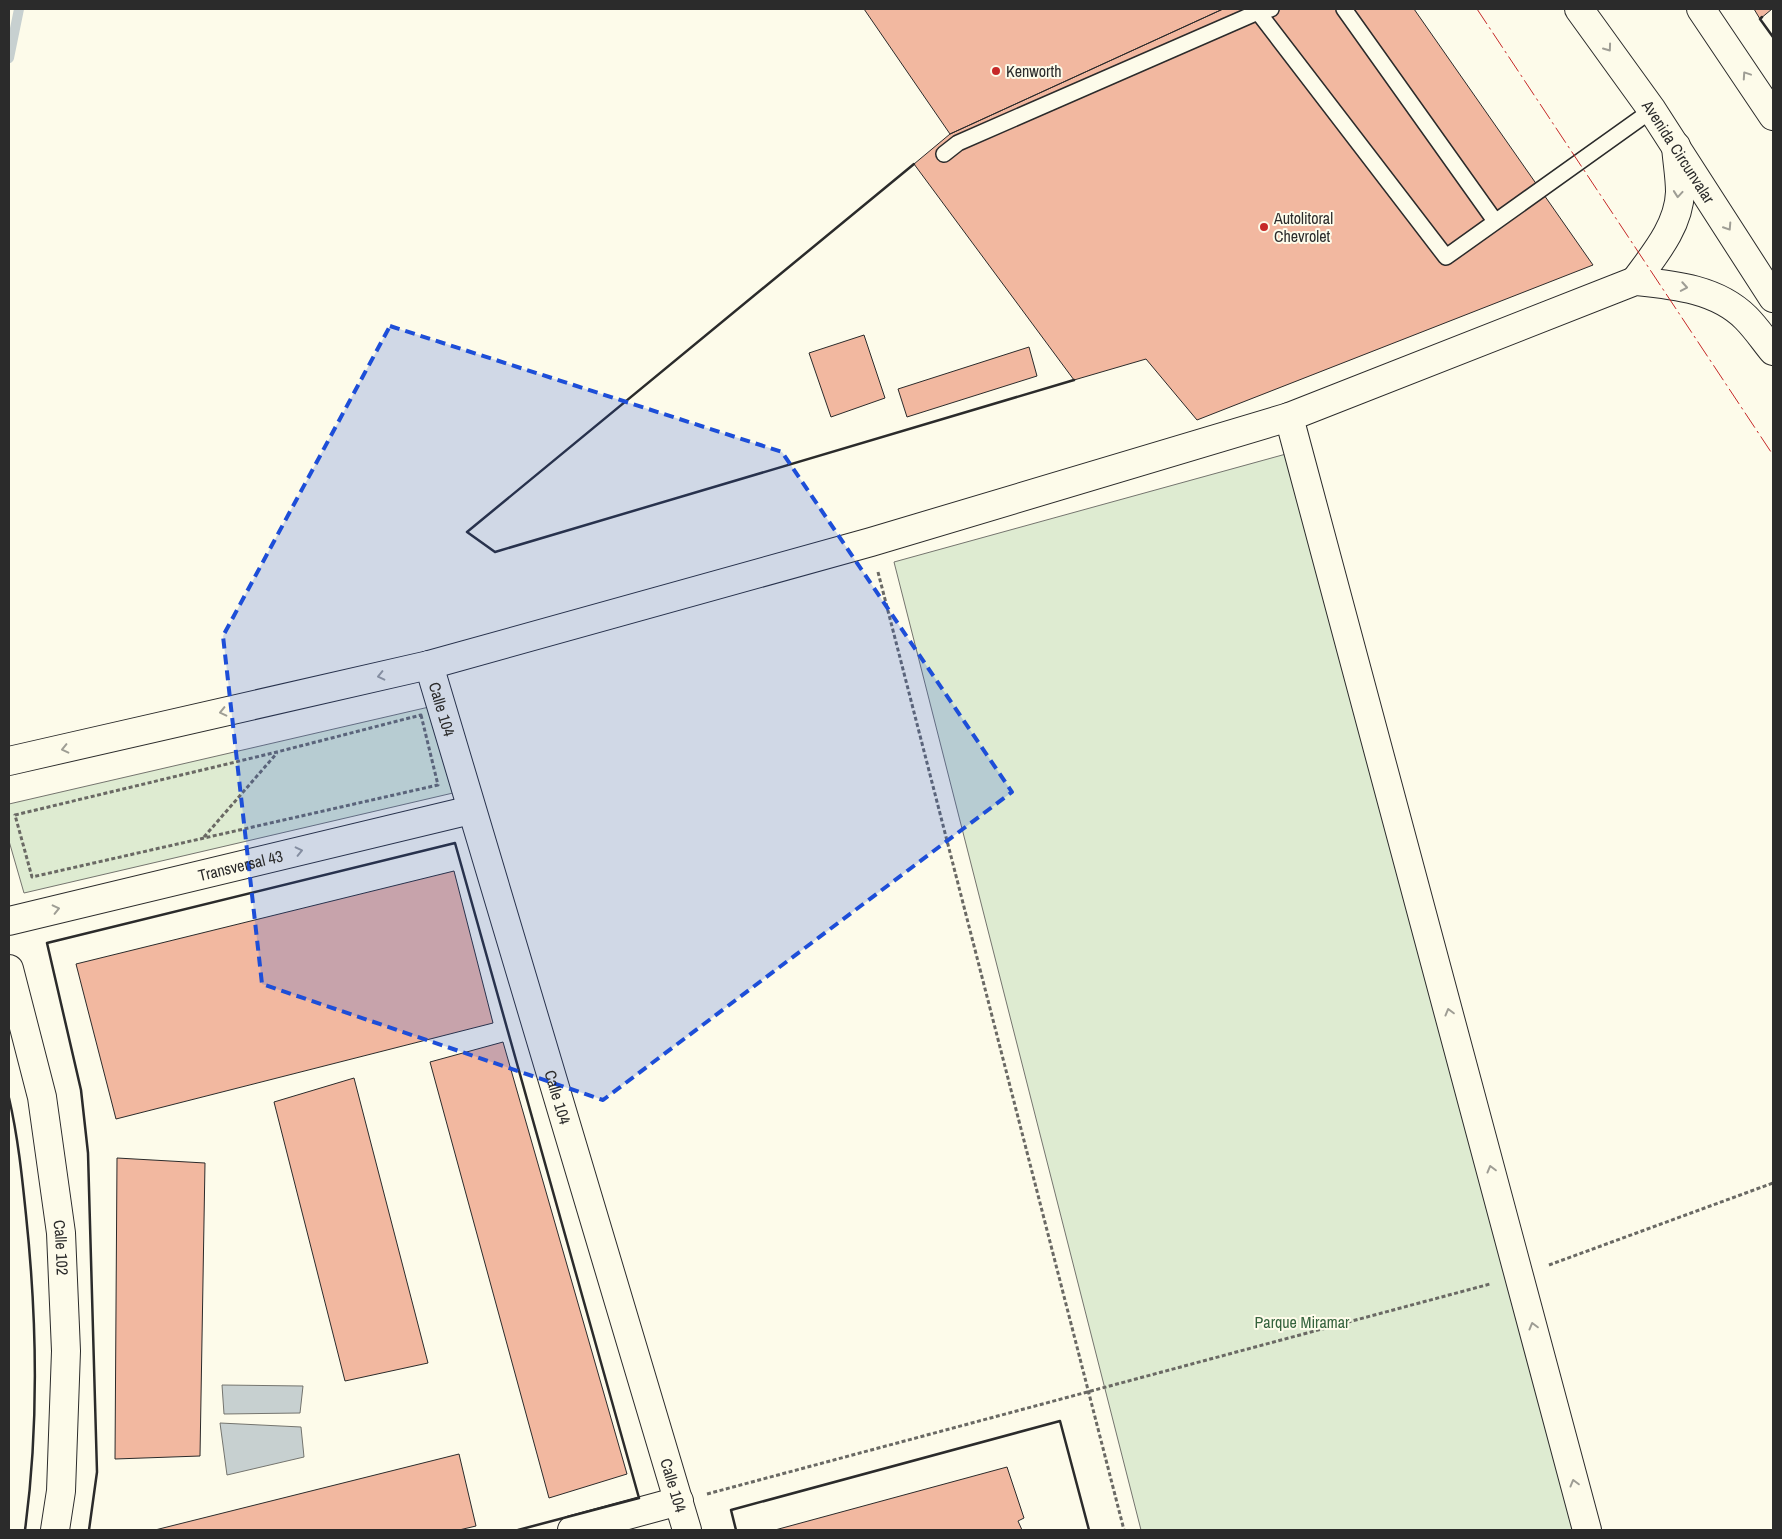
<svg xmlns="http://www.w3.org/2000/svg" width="1782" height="1539" viewBox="0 0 1782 1539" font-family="'Archivo Narrow',sans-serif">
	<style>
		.green { fill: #deebd1; stroke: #74746e }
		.water { fill: #c7d0d0; stroke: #74746e }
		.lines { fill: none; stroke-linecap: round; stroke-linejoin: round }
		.stream { stroke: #c7d0d0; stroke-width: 10 }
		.building { fill: #f2b8a0; stroke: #2b2b2b }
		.service-casing { stroke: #2b2b2b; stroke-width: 18 }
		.minor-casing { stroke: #2b2b2b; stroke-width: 30 }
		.trunk-casing { stroke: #2b2b2b; stroke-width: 30 }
		.path { stroke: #6a6964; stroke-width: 3; stroke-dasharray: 4 2.5; stroke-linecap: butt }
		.service { stroke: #fdfbea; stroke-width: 15 }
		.minor { stroke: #fdfbea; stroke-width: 28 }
		.trunk { stroke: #fdfbea; stroke-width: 28 }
		.wall { stroke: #2b2b2b; stroke-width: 2.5 }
		.power { stroke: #c62828; stroke-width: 1; stroke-dasharray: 18 4 2.5 4; stroke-linecap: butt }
		.oneway { stroke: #9e9d94 }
		.marked { fill: #1d4ed8; fill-opacity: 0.2; stroke: #1d4ed8; stroke-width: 4; stroke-dasharray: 10 6; stroke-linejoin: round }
		.poi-dot { fill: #c62828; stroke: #fdfbea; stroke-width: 2 }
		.labels { text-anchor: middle; stroke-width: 4; stroke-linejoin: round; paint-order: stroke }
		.poi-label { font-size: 16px; fill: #2b2b2b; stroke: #fdfbea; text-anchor: start }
		.street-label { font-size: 16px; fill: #2b2b2b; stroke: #fdfbea }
		.park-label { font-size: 16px; fill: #34623c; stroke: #fdfbea }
	</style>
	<rect width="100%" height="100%" fill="#fdfbea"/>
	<path class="green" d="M 1286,454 L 1573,1530 L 1141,1530 L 894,562 Z
		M 429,707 L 453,793 L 24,893 L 9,841 L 9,804 Z"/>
	<path class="water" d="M 222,1385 L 303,1386 L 300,1413 L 224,1414 Z
		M 220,1423 L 301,1427 L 304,1457 L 227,1475 Z"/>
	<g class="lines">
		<path class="stream" d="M 9,58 L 19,9"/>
	</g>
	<path class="building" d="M 864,9 L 1223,9 L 950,134 Z
		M 1223,9 L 1414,9 L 1593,265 L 1197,420 L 1146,359 L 1074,380 L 914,164 L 950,134 Z
		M 1754,9 L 1772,9 L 1760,19 Z
		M 864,335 L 885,398 L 831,417 L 809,353 Z
		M 1029,347 L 1037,376 L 907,417 L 898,389 Z
		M 454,871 L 493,1023 L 116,1119 L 76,964 Z
		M 503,1042 L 627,1474 L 549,1498 L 430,1062 Z
		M 354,1078 L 428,1363 L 345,1381 L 274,1102 Z
		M 117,1158 L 205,1163 L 200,1456 L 115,1459 Z
		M 459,1454 L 476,1526 L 459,1530 L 155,1530 Z
		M 1007,1467 L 1024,1518 L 1018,1521 L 1022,1530 L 775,1530 Z"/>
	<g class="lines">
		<g class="service-casing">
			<path id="service" d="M 1271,9 L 1258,12 L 1446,257 L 1652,110
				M 1344,9 L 1495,221
				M 944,154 L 958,143 L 1258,12"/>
		</g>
		<g class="minor-casing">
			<g id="minor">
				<path d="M 1635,281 C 1654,255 1679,226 1680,192 C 1680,177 1677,161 1676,146"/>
				<path d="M 1289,417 L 1587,1530"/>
				<path id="s1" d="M 429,665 L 687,1530"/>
				<path d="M 9,761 L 429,665 L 871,542 L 1289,417 L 1635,281 C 1674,285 1717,289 1746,318 C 1756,328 1764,340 1773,351"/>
				<path id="s2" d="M 9,921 L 471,810"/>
				<path id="s3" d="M 9,969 L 42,1097 L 61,1233 L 66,1351 L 61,1491 L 55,1530"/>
				<path d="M 572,1530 L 679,1501"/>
			</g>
		</g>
		<g class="trunk-casing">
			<g id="trunk">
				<path id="s4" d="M 1579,9 L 1652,110 L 1773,298"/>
				<path d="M 1701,9 L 1773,116"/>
			</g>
		</g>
		<path class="path" d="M 878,572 L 1124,1530
			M 421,715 L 438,785 L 32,877 L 15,815 L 277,752 Z
			M 204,837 L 277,753
			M 1549,1265 L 1773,1183
			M 707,1494 L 1490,1284"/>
		<use href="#service" class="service"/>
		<use href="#minor" class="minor"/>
		<use href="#trunk" class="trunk"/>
		<path class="wall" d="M 1762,17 L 1760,19 L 1773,37
			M 914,164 L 467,532 L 495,552 L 1074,380
			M 9,1098 C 18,1137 22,1176 26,1215 C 37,1319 39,1426 25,1530
			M 89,1530 L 97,1472 L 88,1153 L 81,1090 L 47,943 L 455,843 L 639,1498 L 518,1530
			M 736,1530 L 731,1510 L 1060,1421 L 1089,1530"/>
		<path class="power" d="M 1477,9 L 1773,455"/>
	</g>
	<defs><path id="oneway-chevron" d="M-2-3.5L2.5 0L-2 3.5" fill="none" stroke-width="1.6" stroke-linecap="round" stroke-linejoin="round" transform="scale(1.25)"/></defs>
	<g class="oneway">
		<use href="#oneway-chevron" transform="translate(1608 48) rotate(54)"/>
		<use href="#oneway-chevron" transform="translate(1746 75) rotate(-124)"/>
		<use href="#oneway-chevron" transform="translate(1678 194) rotate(95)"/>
		<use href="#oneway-chevron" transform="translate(1728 227) rotate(57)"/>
		<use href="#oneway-chevron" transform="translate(1684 287) rotate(10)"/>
		<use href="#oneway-chevron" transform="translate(381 676) rotate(167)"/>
		<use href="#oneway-chevron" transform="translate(223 712) rotate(167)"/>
		<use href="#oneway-chevron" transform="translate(65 749) rotate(167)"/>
		<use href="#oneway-chevron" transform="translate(299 851) rotate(-13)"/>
		<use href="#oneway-chevron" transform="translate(56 909) rotate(-13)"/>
		<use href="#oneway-chevron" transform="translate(1449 1012) rotate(-105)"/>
		<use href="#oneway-chevron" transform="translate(1491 1169) rotate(-105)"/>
		<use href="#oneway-chevron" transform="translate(1533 1326) rotate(-105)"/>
		<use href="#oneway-chevron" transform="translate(1574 1483) rotate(-105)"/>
	</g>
	<path class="marked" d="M 390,326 L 782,452 L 1012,792 L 603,1100 L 262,984 L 223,636 Z"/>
	<g class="poi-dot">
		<circle cx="996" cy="71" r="5"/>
		<circle cx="1264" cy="227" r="5"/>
	</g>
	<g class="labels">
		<g class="poi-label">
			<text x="1006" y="77">Kenworth</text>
			<text x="1274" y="224">Autolitoral<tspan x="1274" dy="18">Chevrolet</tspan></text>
		</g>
		<g class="street-label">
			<text dy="6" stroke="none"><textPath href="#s4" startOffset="174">Avenida Circunvalar</textPath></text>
			<text dy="6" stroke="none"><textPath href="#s1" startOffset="46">Calle 104</textPath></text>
			<text dy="6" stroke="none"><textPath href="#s2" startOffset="238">Transversal 43</textPath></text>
			<text dy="6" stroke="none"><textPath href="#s1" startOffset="451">Calle 104</textPath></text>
			<text dy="6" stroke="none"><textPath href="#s3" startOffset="284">Calle 102</textPath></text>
			<text dy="6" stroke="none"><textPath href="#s1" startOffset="856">Calle 104</textPath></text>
		</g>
		<g class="park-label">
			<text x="1302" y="1328">Parque Miramar</text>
		</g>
	</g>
	<rect width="1782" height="1539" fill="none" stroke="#2b2b2b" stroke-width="20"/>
</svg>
